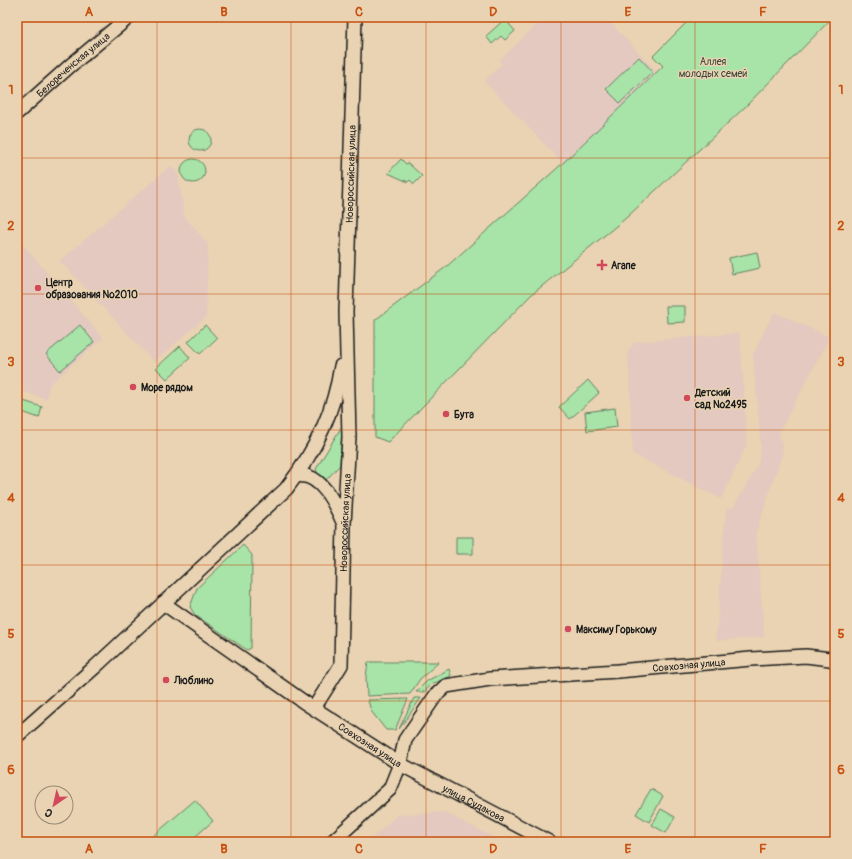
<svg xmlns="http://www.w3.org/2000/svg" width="852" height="859" viewBox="0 0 852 859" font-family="Pangolin,sans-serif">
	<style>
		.built { fill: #e3c9bf }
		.green { fill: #a8e3a8; stroke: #628062 }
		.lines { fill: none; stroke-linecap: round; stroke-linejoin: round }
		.minor-casing { stroke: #1c1c1c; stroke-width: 16 }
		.minor { stroke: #e9d3b2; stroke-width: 13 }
		.grid { fill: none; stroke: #c9500e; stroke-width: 1; stroke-opacity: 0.55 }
		.poi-dot { fill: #d1495b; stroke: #e9d3b2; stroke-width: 1.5 }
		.labels { text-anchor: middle; stroke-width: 3; stroke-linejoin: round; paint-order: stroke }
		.park-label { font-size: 10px; fill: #384438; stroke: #e9d3b2 }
		.street-label { font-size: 10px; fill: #1c1c1c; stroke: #e9d3b2 }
		.poi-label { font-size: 10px; font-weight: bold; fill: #1c1c1c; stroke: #e9d3b2; text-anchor: start }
		.neatline { fill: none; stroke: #c9500e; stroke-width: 1.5 }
		.grid-label { font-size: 13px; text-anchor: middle; font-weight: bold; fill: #c9500e }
	</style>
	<rect width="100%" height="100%" fill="#e9d3b2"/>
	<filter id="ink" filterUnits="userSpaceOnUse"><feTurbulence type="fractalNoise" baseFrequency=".025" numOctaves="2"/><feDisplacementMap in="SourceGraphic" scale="8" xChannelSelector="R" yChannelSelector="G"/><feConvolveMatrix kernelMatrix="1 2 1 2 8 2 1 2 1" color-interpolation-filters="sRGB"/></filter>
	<g filter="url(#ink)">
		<path class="built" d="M 545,17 L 605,17 L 657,72 L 563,163 L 484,81 L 502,64 L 499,61 Z
			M 170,166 L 178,173 L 184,216 L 208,244 L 206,317 L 154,362 L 60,261 Z
			M 17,238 L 103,338 L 49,385 L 47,399 L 17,390 Z
			M 774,312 L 830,337 L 779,432 L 783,451 L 756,532 L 764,637 L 716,641 L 726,509 L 733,508 L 758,465 L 761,448 L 753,354 Z
			M 740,333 L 747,444 L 721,499 L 633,454 L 628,351 L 635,342 Z
			M 444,812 L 502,842 L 368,842 L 397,815 Z"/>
		<path class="green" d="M 692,17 L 833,17 L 745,107 L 626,218 L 531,295 L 388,442 L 375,437 L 375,320 L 446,267 L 563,163 L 663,66 L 653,56 Z
			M 505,19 L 515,31 L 505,40 L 501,36 L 492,44 L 486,36 Z
			M 639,57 L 653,72 L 620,103 L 606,89 Z
			M189 140a11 11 0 1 1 22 0a11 11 0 1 1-22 0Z
			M 401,159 L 406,164 L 408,163 L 422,176 L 414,184 L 410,180 L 408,182 L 388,173 Z
			M181 171a12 12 0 1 1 24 0a12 12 0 1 1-24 0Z
			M 757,252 L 760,268 L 732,274 L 729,258 Z
			M 666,306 L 685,306 L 685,322 L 667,323 Z
			M 80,325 L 94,342 L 60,371 L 46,354 Z
			M 205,325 L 217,338 L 200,354 L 188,342 Z
			M 180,346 L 190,358 L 167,379 L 156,368 Z
			M 588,380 L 599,393 L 570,419 L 559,407 Z
			M 17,399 L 42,407 L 39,418 L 17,410 Z
			M 615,408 L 617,427 L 587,431 L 585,412 Z
			M 342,426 L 340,465 L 324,482 L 318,475 L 316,469 Z
			M 456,537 L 473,537 L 473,554 L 456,554 Z
			M 243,545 L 252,555 L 251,648 L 247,650 L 195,615 L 190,607 L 197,588 Z
			M 368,662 L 439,662 L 420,679 L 410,694 L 367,696 L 366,677 Z
			M 449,669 L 451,676 L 432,684 L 424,692 L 416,692 L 427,681 Z
			M 414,698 L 421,698 L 399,729 Z
			M 408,699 L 395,730 L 386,730 L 371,711 L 368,700 Z
			M 651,789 L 663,796 L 649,822 L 636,814 Z
			M 195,800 L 213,821 L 189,842 L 146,842 Z
			M 661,809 L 675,817 L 666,833 L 652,825 Z"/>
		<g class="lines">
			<g class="minor-casing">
				<g id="minor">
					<path id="s1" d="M 17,113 L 71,65 L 129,17"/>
					<path d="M 296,476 C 320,471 335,504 343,522"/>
					<path id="s2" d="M 163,603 L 304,702 L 400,764 L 549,842"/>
					<path id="s3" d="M 314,708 L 341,665 L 344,524 L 349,437 L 346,312 L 355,17"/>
					<path d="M 17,736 L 95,667 L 286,489 C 315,452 334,413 341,366"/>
					<path id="s4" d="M 332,842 L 390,789 L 400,764 L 405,740 L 436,695 L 446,686 L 490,679 L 618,671 L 751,659 L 806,656 L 830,659 L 835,661"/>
				</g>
			</g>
			<use href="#minor" class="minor"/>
		</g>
	</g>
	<path class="grid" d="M 157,17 L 157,842M 291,17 L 291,842M 426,17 L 426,842M 561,17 L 561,842M 695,17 L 695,842M 17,158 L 835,158M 17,294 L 835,294M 17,430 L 835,430M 17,565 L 835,565M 17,701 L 835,701"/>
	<g class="poi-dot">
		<path d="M600 259h4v4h4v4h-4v4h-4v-4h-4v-4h4z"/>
		<circle cx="38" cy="288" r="4"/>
		<circle cx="133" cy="387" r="4"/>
		<circle cx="687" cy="398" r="4"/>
		<circle cx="446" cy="414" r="4"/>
		<circle cx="568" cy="629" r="4"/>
		<circle cx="166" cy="680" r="4"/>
	</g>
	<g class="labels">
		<g class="park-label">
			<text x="713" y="65">Аллея<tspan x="713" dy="12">молодых семей</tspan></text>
		</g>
		<g class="street-label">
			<text dy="4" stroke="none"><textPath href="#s1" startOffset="74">Белореченская улица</textPath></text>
			<text dy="4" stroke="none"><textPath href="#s3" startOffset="542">Новороссийская улица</textPath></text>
			<text dy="4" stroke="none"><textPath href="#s3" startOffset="193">Новороссийская улица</textPath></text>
			<text dy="4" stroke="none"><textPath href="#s4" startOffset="442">Совхозная улица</textPath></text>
			<text dy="4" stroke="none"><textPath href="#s2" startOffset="251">Совхозная улица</textPath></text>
			<text dy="4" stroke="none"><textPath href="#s2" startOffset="370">улица Судакова</textPath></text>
		</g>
		<g class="poi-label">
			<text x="611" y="269">Агапе</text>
			<text x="46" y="286">Центр<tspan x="46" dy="12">образования №2010</tspan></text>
			<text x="141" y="391">Море рядом</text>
			<text x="695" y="396">Детский<tspan x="695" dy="12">сад №2495</tspan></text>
			<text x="454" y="418">Бута</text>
			<text x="576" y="633">Максиму Горькому</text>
			<text x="174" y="684">Люблино</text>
		</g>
	</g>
	<rect width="852" height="859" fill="none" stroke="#e9d3b2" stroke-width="44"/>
	<g transform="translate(54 805) rotate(214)"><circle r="19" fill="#e9d3b2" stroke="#978a76"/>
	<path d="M0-3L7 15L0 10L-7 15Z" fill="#d1495b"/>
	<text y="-6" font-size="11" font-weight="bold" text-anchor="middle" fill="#1c1c1c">С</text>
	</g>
	<rect x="22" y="22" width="808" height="815" class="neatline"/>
	<g class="grid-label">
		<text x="89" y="16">A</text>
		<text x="224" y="16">B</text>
		<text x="359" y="16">C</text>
		<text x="493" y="16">D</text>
		<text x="628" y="16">E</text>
		<text x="763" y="16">F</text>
		<text x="11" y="94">1</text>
		<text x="841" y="94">1</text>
		<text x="11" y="230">2</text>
		<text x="841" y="230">2</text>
		<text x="11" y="366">3</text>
		<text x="841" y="366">3</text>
		<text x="11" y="502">4</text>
		<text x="841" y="502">4</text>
		<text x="11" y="638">5</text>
		<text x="841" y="638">5</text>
		<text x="11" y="774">6</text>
		<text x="841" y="774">6</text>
		<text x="89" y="853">A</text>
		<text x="224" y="853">B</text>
		<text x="359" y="853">C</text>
		<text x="493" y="853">D</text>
		<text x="628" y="853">E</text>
		<text x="763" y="853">F</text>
	</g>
</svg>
